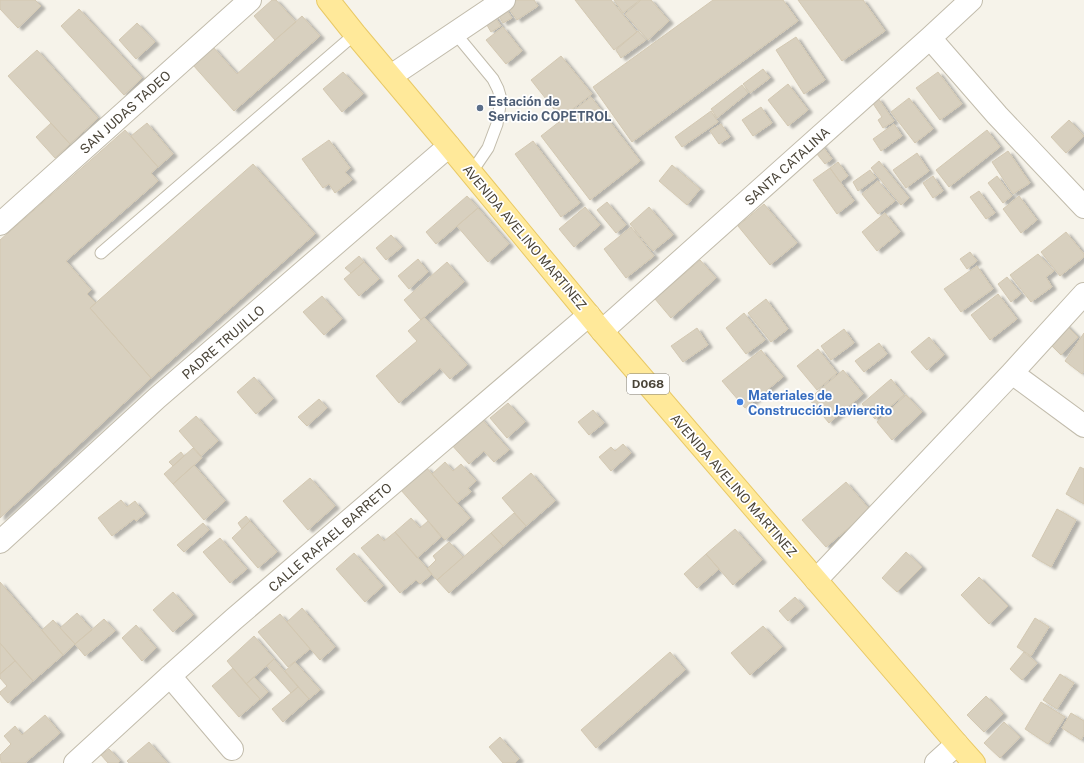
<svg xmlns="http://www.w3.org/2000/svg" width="1084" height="763" viewBox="0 0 1084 763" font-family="'Public Sans',sans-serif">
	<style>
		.building { fill: #d8d0bf; stroke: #d3c8b2; filter: url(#shadow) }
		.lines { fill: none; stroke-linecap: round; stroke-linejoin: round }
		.service-casing { stroke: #c2bcac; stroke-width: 13 }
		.minor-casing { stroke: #c2bcac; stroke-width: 24 }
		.tertiary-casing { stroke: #c2bcac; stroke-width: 24 }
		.primary-casing { stroke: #e9c965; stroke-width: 24 }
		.service { stroke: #fff; stroke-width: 11 }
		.minor { stroke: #fff; stroke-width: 22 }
		.tertiary { stroke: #fff; stroke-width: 22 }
		.primary { stroke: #ffe99a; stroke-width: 22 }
		.service-dot { fill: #5c6f8a; stroke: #fff; stroke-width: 1.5 }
		.shop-dot { fill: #3f7fe0; stroke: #fff; stroke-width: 1.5 }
		.labels { text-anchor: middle; stroke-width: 3.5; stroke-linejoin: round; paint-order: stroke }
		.shield { fill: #fff; stroke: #807c74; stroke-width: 1 }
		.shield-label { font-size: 12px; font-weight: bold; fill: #4a4438 }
		.service-label { font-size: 13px; font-weight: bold; fill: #4e5e75; stroke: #fff; text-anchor: start }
		.street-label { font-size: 13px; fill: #4a4438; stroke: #fff }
		.shop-label { font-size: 13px; font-weight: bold; fill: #366cbe; stroke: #fff; text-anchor: start }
	</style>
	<defs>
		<filter id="shadow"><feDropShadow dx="4.5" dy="2.5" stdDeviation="1" flood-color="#0004"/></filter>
	</defs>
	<rect width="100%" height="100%" fill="#f6f3ea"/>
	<path class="building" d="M 0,0 L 35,0 L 41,6 L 18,28 L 0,9 Z
		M 272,0 L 276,0 L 296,22 L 275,40 L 254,16 Z
		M 515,0 L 534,0 L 538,6 L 517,20 L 507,6 Z
		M 575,0 L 611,0 L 637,32 L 614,50 Z
		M 614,0 L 640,0 L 623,13 Z
		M 641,0 L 651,0 L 669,21 L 648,40 L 625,14 Z
		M 713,0 L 783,0 L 798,21 L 632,142 L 593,87 Z
		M 798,0 L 863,0 L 885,31 L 842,61 Z
		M 504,6 L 512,18 L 503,23 L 496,11 Z
		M 79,9 L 142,78 L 124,95 L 61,26 Z
		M 493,14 L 501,26 L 491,32 L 484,20 Z
		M 302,16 L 320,36 L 234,111 L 193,65 L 213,47 L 237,74 Z
		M 137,23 L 155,42 L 136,59 L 119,40 Z
		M 503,27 L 522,51 L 506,64 L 486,40 Z
		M 638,31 L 646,40 L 621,58 L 616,50 Z
		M 796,37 L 825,80 L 804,94 L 776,50 Z
		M 37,50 L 98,118 L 70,144 L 8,76 Z
		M 561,56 L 592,94 L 561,118 L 531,80 Z
		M 763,69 L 770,78 L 750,93 L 743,84 Z
		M 343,72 L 363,94 L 342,112 L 323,89 Z
		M 938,72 L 962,104 L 940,120 L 916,88 Z
		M 788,84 L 808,110 L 788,126 L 768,100 Z
		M 742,85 L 748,93 L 717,118 L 711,109 Z
		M 591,97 L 640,161 L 590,200 L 541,136 Z
		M 878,98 L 894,121 L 883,128 L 878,120 L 882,117 L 872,102 Z
		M 909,98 L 933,129 L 915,143 L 891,112 Z
		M 761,107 L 772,123 L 753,136 L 742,120 Z
		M 711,111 L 718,122 L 682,147 L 675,137 Z
		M 1069,120 L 1084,136 L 1066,153 L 1051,137 Z
		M 51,123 L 70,144 L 55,158 L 36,137 Z
		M 147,123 L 173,154 L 158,167 L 131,136 Z
		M 721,124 L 730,137 L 719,144 L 710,131 Z
		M 894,124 L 902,136 L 881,151 L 873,139 Z
		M 125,130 L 158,167 L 151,173 L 158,181 L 66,261 L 91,290 L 87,294 L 96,303 L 90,308 L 151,378 L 0,518 L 0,240 Z
		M 987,130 L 1000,147 L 949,187 L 936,170 Z
		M 329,140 L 350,168 L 345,172 L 352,180 L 335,193 L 329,184 L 323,188 L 302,159 Z
		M 533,141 L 580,203 L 561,217 L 515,154 Z
		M 821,144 L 832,159 L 825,164 L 813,149 Z
		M 1008,151 L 1030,183 L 1013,194 L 992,162 Z
		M 917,153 L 929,171 L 906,188 L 893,170 Z
		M 879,161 L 909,198 L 901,205 L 871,168 Z
		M 838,162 L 848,176 L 840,182 L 830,168 Z
		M 253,164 L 315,234 L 151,378 L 90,308 Z
		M 672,165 L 700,189 L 687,205 L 659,181 Z
		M 830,168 L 854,201 L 837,214 L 813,180 Z
		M 870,170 L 876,178 L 858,191 L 853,182 Z
		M 933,176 L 943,191 L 933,198 L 923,183 Z
		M 997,176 L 1012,196 L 1003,203 L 988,183 Z
		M 878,181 L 895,201 L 878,214 L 862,194 Z
		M 979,191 L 995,213 L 986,219 L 970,197 Z
		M 467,196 L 478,208 L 436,244 L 426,232 Z
		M 1019,196 L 1037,220 L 1021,233 L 1003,209 Z
		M 607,202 L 626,225 L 616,233 L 597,210 Z
		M 764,204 L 797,243 L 770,265 L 738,226 Z
		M 585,207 L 600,225 L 574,247 L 559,229 Z
		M 649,207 L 673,235 L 653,251 L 630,224 Z
		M 478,208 L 509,244 L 488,262 L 457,226 Z
		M 885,213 L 900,232 L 877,251 L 862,232 Z
		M 631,227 L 654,256 L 626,278 L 604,249 Z
		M 1066,232 L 1084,254 L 1084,257 L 1060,276 L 1041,252 Z
		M 391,235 L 402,247 L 386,260 L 376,248 Z
		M 970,252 L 977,261 L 967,269 L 960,259 Z
		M 1038,254 L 1054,271 L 1046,277 L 1052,287 L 1031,302 L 1010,275 Z
		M 359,256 L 364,262 L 351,273 L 345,268 Z
		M 418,259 L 428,272 L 409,289 L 398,276 Z
		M 700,260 L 716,278 L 671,318 L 655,299 Z
		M 364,262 L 379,279 L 359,296 L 344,279 Z
		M 447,262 L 464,282 L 421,320 L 404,300 Z
		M 977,266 L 993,289 L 961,312 L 944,289 Z
		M 1007,277 L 1021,294 L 1011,302 L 998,284 Z
		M 998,294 L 1017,319 L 990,340 L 971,315 Z
		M 322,296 L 342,319 L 324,335 L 303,312 Z
		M 766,299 L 788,329 L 771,342 L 748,313 Z
		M 744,313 L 765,340 L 746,354 L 726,328 Z
		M 424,317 L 467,365 L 450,379 L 440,368 L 399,403 L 376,376 L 417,341 L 408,331 Z
		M 1062,321 L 1078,337 L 1061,355 L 1045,339 Z
		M 697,328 L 708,345 L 683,362 L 671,346 Z
		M 844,329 L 854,343 L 831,360 L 821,346 Z
		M 1084,333 L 1084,371 L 1082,374 L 1065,361 Z
		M 929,337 L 944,355 L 927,370 L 911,352 Z
		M 879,343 L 887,354 L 864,372 L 855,361 Z
		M 818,349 L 837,373 L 817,390 L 797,366 Z
		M 761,350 L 783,377 L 745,408 L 722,381 Z
		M 843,370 L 863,394 L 829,423 L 809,399 Z
		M 254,377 L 273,399 L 256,414 L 237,392 Z
		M 891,379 L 904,395 L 875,419 L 862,404 Z
		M 906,395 L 922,412 L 892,440 L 877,422 Z
		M 319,399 L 327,408 L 307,426 L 298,417 Z
		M 508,403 L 525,422 L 507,438 L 490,418 Z
		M 593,410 L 604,423 L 589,435 L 578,422 Z
		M 196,416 L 218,441 L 201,456 L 179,431 Z
		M 480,417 L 509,450 L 494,462 L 484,451 L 469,464 L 450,443 Z
		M 623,444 L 631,453 L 611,471 L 599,457 L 611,447 L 615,451 Z
		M 193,448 L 202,458 L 173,484 L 164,474 Z
		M 181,452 L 184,456 L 173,466 L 169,462 Z
		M 445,462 L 453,471 L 461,464 L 476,481 L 468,488 L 471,492 L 457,503 L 432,474 Z
		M 194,465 L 225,501 L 204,520 L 173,484 Z
		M 426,467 L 470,518 L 445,540 L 400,489 Z
		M 1080,467 L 1084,469 L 1084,504 L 1066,494 Z
		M 531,473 L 555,501 L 526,526 L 502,498 Z
		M 310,478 L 335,506 L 308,530 L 283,501 Z
		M 846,482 L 870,510 L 826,547 L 802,520 Z
		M 121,500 L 127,507 L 135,501 L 145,514 L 136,521 L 134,519 L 112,536 L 98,518 Z
		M 1057,509 L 1076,520 L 1051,567 L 1032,556 Z
		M 514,513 L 526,526 L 503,546 L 491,533 Z
		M 246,516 L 250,521 L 242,529 L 238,523 Z
		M 411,518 L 420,528 L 428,521 L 441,537 L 417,558 L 395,532 Z
		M 250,521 L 277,552 L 258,568 L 232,538 Z
		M 203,523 L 209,530 L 184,552 L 177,545 Z
		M 735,529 L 762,560 L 733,585 L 706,554 Z
		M 395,532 L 432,574 L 420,584 L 416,580 L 400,593 L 361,548 L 378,534 L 384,541 Z
		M 491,533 L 503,546 L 449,593 L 437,580 Z
		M 220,538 L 247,569 L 230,583 L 203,552 Z
		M 449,542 L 463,557 L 437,580 L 427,569 L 436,560 L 433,556 Z
		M 906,552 L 922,567 L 897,592 L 882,578 Z
		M 354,553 L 383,586 L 365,602 L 336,569 Z
		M 706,554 L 719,569 L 697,588 L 684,574 Z
		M 979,577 L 1008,606 L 989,624 L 961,595 Z
		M 0,582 L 63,655 L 33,681 L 0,643 Z
		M 173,592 L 193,615 L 173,632 L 153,610 Z
		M 795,597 L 804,607 L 788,621 L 779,611 Z
		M 302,608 L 335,647 L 320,660 L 287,622 Z
		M 77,613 L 92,630 L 75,644 L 60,628 Z
		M 280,614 L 310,649 L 288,667 L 258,632 Z
		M 1035,618 L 1049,627 L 1031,656 L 1017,647 Z
		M 104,619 L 115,631 L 85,656 L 75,644 Z
		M 53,620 L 75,644 L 63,655 L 42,630 Z
		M 136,625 L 156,648 L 142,661 L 122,638 Z
		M 763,626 L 782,647 L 750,675 L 731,653 Z
		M 254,636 L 274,659 L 246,684 L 227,661 Z
		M 0,643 L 15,661 L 0,674 Z
		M 670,652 L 685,670 L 596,748 L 581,730 Z
		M 1024,652 L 1037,663 L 1022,680 L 1010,669 Z
		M 274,659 L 298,687 L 291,693 L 267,666 Z
		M 15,661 L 33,681 L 8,703 L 0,694 L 0,692 L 7,686 L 0,678 L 0,674 Z
		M 295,662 L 320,690 L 309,699 L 285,671 Z
		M 233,668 L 260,699 L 239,717 L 212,686 Z
		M 1060,674 L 1074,683 L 1057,709 L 1043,700 Z
		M 254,677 L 268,692 L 260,699 L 246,684 Z
		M 298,687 L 309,699 L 283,722 L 272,709 Z
		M 986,696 L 1003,714 L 984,732 L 967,715 Z
		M 1041,702 L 1065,717 L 1048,744 L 1025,729 Z
		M 1071,713 L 1084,721 L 1084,735 L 1081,740 L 1062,728 Z
		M 45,715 L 60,733 L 25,763 L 1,763 L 0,755 L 11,744 L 4,736 L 15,726 L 22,735 Z
		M 1004,722 L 1020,737 L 1000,758 L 984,743 Z
		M 500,737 L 519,759 L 515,763 L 503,763 L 489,747 Z
		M 149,742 L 167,763 L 129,763 L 127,761 Z
		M 109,749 L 120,761 L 118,763 L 108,763 L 101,755 Z"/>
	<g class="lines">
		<g class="service-casing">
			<path id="service" d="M 455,33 L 493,79 L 498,89 L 501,99 L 497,124 L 488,148 L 471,173
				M 101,253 L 355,34"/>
		</g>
		<g class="minor-casing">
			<path id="minor" d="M 930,38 L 997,115 L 1084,207
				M 391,76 L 504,0
				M 0,224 L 250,0
				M 602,331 L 930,38 L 971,0
				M 1012,373 L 1084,426
				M 0,542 L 157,398 L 449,146
				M 816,580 L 1012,373 L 1084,294
				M 170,676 L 232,749
				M 75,763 L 170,676 L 234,619 L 589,315"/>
		</g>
		<g class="tertiary-casing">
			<path id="tertiary" d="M 936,763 L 957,744"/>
		</g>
		<g class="primary-casing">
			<path id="primary" d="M 328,0 L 355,34 L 445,141 L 602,331 L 957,744 L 974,763"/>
		</g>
		<use href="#service" class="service"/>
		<use href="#minor" class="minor"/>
		<use href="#tertiary" class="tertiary"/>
		<use href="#primary" class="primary"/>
	</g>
	<circle class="service-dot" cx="480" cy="108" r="4"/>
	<circle class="shop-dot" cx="740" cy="402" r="4"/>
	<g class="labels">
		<rect class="shield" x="627" y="374" width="42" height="20" rx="3"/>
		<g class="shield-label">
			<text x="648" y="388">D068</text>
		</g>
		<g class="service-label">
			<text x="488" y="106">Estación de<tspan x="488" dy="15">Servicio COPETROL</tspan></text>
		</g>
		<g class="street-label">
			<text transform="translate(125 112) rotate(-42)" y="5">SAN JUDAS TADEO</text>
			<text transform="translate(787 166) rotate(-42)" y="5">SANTA CATALINA</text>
			<text transform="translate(525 237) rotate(50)" y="5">AVENIDA AVELINO MARTINEZ</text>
			<text transform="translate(223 342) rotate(-41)" y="5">PADRE TRUJILLO</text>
			<text transform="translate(734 485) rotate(49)" y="5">AVENIDA AVELINO MARTINEZ</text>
			<text transform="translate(330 537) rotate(-41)" y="5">CALLE RAFAEL BARRETO</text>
		</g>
		<g class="shop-label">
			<text x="748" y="400">Materiales de<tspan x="748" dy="15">Construcción Javiercito</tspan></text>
		</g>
	</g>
</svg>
